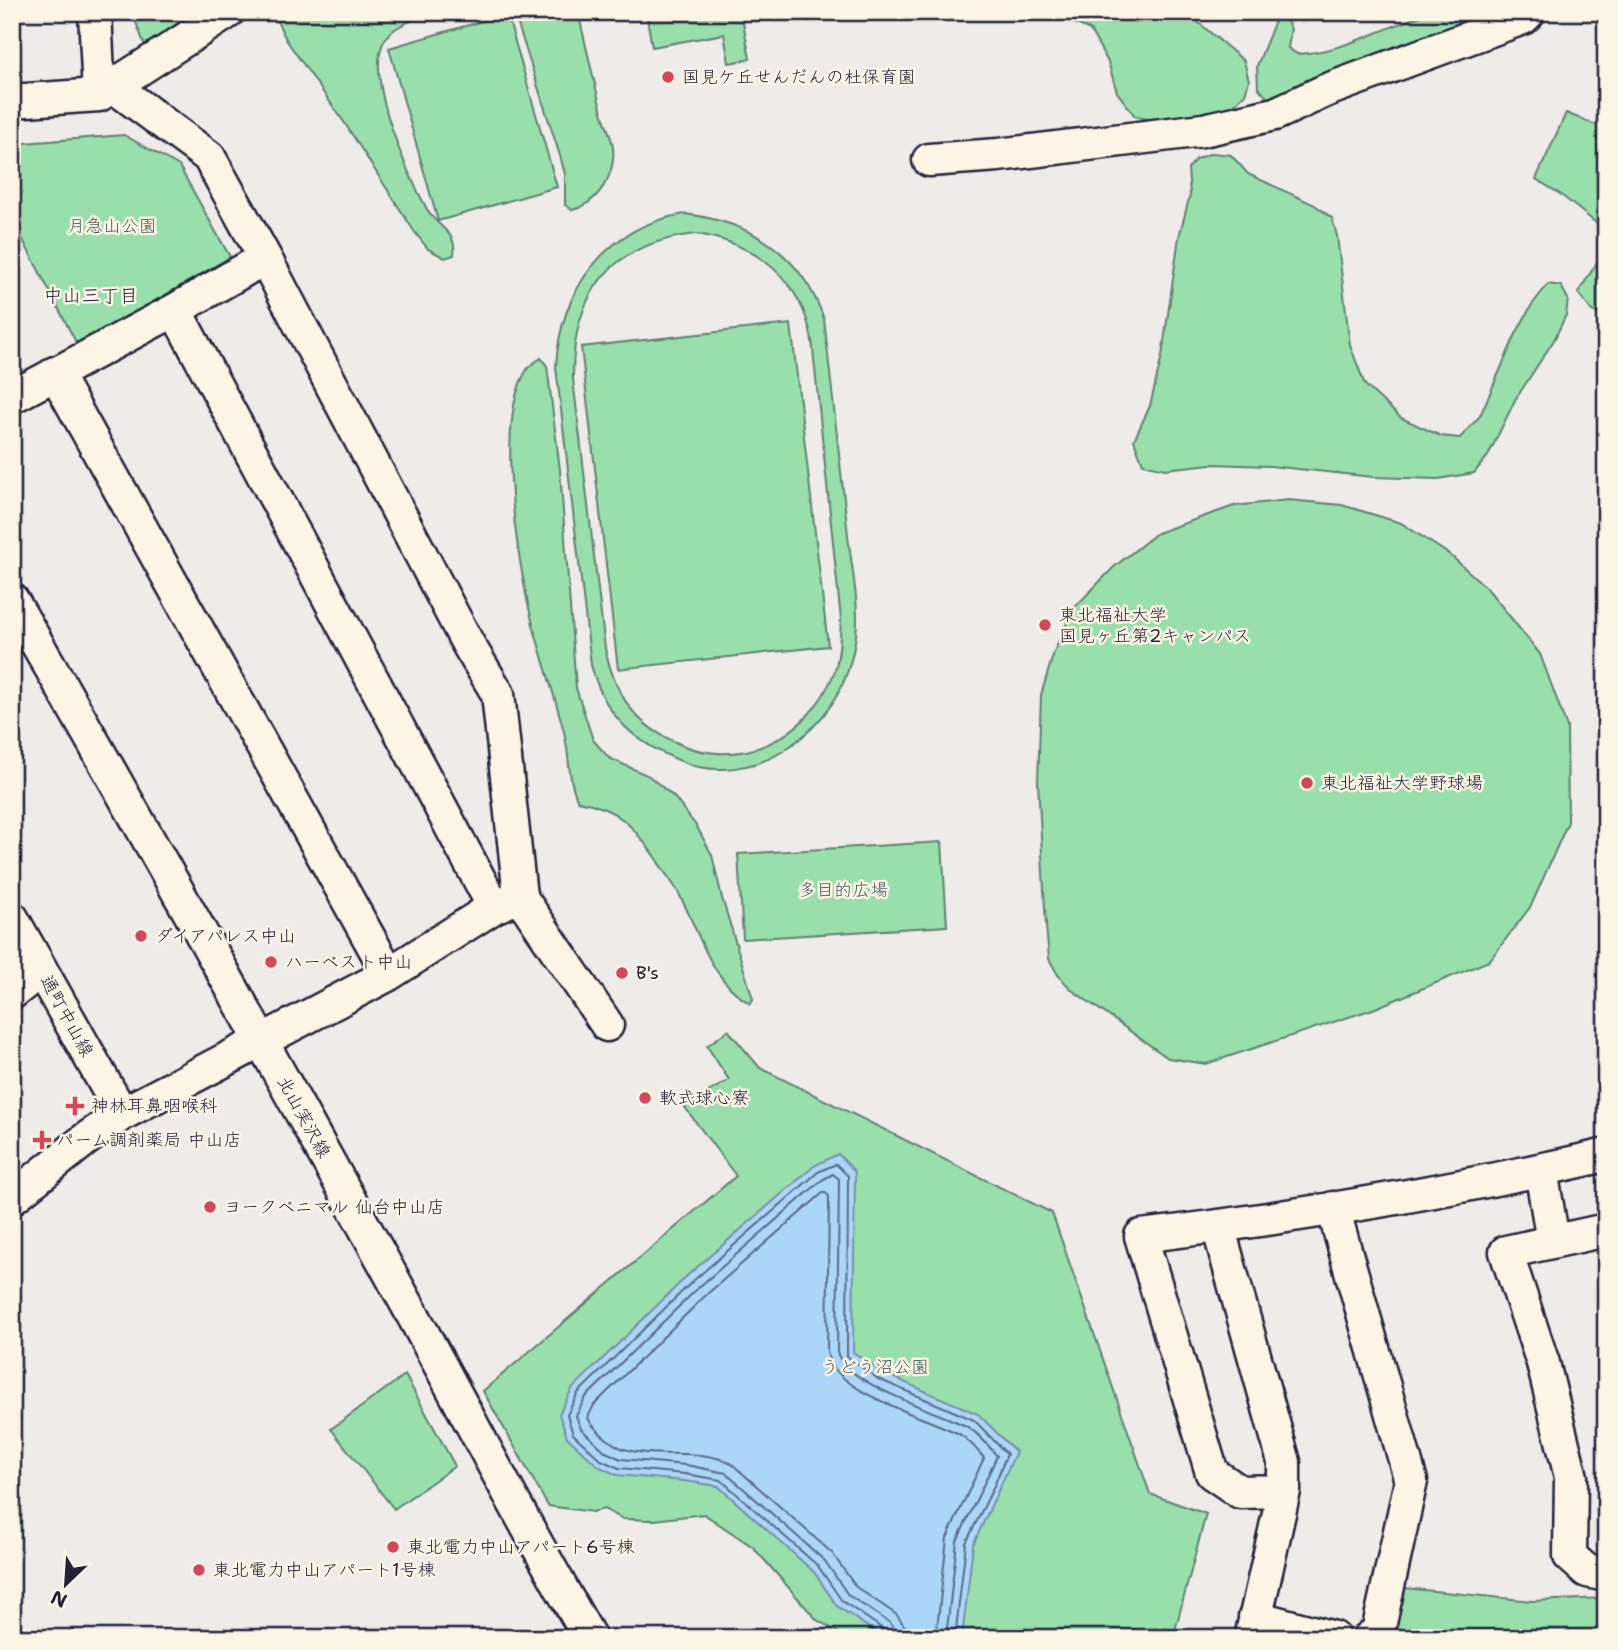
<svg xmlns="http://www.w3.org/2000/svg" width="1618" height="1650" viewBox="0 0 1618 1650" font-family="'Shantell Sans','Klee One',sans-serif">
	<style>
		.green { fill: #99dfab; stroke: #5e8073; stroke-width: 2; fill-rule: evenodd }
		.water { fill: #acd6f7; stroke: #758eac; stroke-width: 2 }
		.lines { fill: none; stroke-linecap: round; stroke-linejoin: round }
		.shore { stroke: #596a86; stroke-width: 2 }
		.minor-casing { stroke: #22223b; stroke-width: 37 }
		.minor { stroke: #fcf5e5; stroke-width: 32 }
		.poi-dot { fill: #d1495b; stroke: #fcf5e5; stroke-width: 2.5 }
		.labels { text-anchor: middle; stroke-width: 5; stroke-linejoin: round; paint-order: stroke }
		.poi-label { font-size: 18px; fill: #22223b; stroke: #fcf5e5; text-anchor: start }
		.park-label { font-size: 18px; fill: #465b5d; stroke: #fcf5e5 }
		.street-label { font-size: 18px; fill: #22223b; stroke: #fcf5e5 }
		.neighbourhood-label { font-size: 19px; fill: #22223b; stroke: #fcf5e5 }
	</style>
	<rect width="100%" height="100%" fill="#eeebe8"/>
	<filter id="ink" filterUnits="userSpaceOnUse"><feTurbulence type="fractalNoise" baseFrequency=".0143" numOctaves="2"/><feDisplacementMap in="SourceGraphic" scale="14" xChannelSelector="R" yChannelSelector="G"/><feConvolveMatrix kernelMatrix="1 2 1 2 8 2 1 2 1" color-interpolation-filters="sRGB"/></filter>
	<g filter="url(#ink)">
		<path class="green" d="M 132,12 L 193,12 L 145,46 Z
			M 283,12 L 435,12 C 418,19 393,24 384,41 C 364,79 409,177 428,211 C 439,229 457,231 454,255 L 445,258 L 428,249 L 414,231 L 344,122 L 287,41 L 277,21 Z
			M 514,12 L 578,12 C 586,45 593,79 602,112 C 605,124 612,136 613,148 C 616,175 597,204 572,210 L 565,205 L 565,174 L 561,159 Z
			M 646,12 L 741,12 L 750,59 L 729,63 L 724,34 L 652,47 Z
			M 1050,12 L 1193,12 L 1199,23 L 1244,61 L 1249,81 L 1245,94 L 1224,114 L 1159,122 L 1135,116 L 1117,92 L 1108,62 L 1090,30 Z
			M 1432,12 L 1505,12 L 1490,20 L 1453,26 L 1297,94 L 1270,101 L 1258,87 L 1257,66 L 1278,13 L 1284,15 L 1291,29 L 1288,48 L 1297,54 C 1344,52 1387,26 1432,12 Z
			M 507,14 L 557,187 L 438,221 L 389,48 Z
			M 1566,113 L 1606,129 L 1606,231 L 1560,194 L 1536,179 Z
			M 124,135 L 179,166 L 230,257 L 78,346 L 12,219 L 12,144 Z
			M 1212,153 L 1231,155 L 1248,174 L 1315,205 L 1332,218 L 1337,236 L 1350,345 L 1365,385 L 1401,418 L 1441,436 L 1460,438 L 1480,416 L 1515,336 L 1531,306 L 1548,284 L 1561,286 L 1568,299 L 1566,315 L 1554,340 L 1515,400 L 1488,456 L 1474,473 L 1438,479 L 1373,477 L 1270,466 L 1211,464 L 1165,469 L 1143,464 L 1134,440 L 1150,406 L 1162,356 L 1179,237 L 1190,195 L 1188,169 L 1196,159 Z
			M 685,214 C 752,222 801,253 824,319 C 832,391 840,463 848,535 C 851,565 860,605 856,635 C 849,687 826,723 783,751 C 757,768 715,775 686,763 C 636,744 605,718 591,665 L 556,367 C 560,290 606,226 685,214 ZM 697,234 C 757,244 801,279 812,340 L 841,620 C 840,637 840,656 834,673 C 808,740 736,774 671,740 C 658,734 646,726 636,715 C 619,696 610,672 605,648 L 573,379 C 572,293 610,243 697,234 Z
			M 1606,248 L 1606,317 L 1605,317 L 1592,311 L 1578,293 Z
			M 791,324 L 828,646 L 618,669 L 581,347 Z
			M 541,358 L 547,366 L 560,470 L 576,688 L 593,740 L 609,758 L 649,776 L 674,797 L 697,827 L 712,855 L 722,898 L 753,999 L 750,1004 C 707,976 701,934 678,892 C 672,881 663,871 657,860 C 634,827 619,808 578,801 C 567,778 570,752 563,728 C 552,685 536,643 527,599 C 516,545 495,415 528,368 C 531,364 537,361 541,358 Z
			M 1288,500 L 1342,505 L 1401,523 L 1450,555 L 1487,588 L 1540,654 L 1567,727 L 1568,822 L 1531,906 L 1489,961 L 1373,1009 L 1206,1064 L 1168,1058 L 1072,990 L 1058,975 L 1049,959 L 1046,926 L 1038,782 L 1041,695 L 1054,652 L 1074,608 L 1114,567 L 1157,533 L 1234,506 Z
			M 942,842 L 947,926 L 743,939 L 738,854 Z
			M 728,1030 L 760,1068 L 1052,1213 L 1150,1494 L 1206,1514 L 1173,1638 L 848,1638 L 817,1620 L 753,1547 L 704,1514 L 654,1520 L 623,1519 L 604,1509 L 593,1512 L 548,1506 L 483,1391 L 736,1176 L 684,1106 L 729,1080 L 707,1046 Z
			M 405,1375 L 455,1466 L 394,1509 L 331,1429 Z
			M 1404,1588 L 1532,1601 L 1606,1598 L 1606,1638 L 1390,1638 Z"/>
		<path class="water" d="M 838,1154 L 855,1172 L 853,1352 L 881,1372 L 978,1414 L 1016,1452 L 973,1545 L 962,1638 L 884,1638 L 837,1606 L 814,1572 L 718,1486 L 684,1481 L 617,1475 L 598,1466 L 567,1437 L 559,1414 L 572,1389 L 688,1275 L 814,1166 Z"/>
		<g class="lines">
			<path class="shore" d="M 887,1638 L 883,1629 L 842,1601 L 818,1566 L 721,1480 L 685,1474 L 619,1468 L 601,1460 L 573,1434 L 567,1415 L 578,1393 L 693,1281 L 818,1172 L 836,1164 L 848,1176 L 847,1356 L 878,1379 L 974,1420 L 1007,1454 L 994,1486 L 966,1543 L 955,1638
				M 896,1638 L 895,1630 L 890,1623 L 848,1595 L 825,1561 L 726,1473 L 686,1465 L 621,1459 L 606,1452 L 581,1429 L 576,1416 L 585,1398 L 699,1287 L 822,1180 L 833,1174 L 839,1179 L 837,1351 C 842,1383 938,1412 966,1426 C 977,1432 989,1446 997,1456 L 957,1541 L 946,1638
				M 906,1638 L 905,1627 L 897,1615 L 856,1587 L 832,1553 L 732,1464 C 699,1447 658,1459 624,1449 C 615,1446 608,1440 601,1434 C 596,1428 590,1425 588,1417 L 594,1405 L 706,1295 L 824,1192 L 829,1196 L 827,1351 C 831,1393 928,1417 961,1435 C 969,1440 978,1451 984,1458 L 947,1538 L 936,1638"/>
			<g class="minor-casing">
				<path id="minor" d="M 95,12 L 99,95
					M 113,86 L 209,157 L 265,258 L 468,644 L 498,694 L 520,896
					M 12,101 L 99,95 L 228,12
					M 929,160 L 998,155 L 1203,130 L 1275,114 L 1327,90 L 1523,18 L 1529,12
					M 175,310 L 494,907
					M 55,373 L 389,974
					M 12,397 L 175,310 L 265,258
					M 12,600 C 145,831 275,1064 403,1297 C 466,1411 524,1526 590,1638
					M 12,918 L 122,1114
					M 12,993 L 41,970
					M 1541,1170 L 1553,1241
					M 12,1198 L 86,1139 L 122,1114 L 389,974 L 494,907 L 520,896 L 607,1025
					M 1333,1208 L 1411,1481 L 1378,1632 L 1369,1638
					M 1218,1226 L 1284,1462 L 1284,1491 L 1251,1638
					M 1606,1230 L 1506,1252 L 1543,1363 L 1571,1477 L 1570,1556 L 1587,1571 L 1606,1575
					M 1284,1491 L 1240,1492 L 1212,1473 L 1141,1236 C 1297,1217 1453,1191 1606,1155
					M 1255,1617 L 1334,1638"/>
			</g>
			<use href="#minor" class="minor"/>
		</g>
	</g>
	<g class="poi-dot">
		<circle cx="668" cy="77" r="7"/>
		<circle cx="1045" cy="625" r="7"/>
		<circle cx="1307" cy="783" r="7"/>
		<circle cx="141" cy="936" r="7"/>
		<circle cx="271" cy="962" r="7"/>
		<circle cx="622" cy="973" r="7"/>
		<circle cx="645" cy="1098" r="7"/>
		<path d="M71.5 1095.5h7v7h7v7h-7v7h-7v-7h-7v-7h7z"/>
		<path d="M38.5 1129.5h7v7h7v7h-7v7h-7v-7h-7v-7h7z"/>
		<circle cx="210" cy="1207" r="7"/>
		<circle cx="393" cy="1547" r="7"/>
		<circle cx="199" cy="1570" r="7"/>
	</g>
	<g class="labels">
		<g class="poi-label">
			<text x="682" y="83">国見ケ丘せんだんの杜保育園</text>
			<text x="1059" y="621">東北福祉大学<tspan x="1059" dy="21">国見ヶ丘第2キャンパス</tspan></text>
			<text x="1321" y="789">東北福祉大学野球場</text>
			<text x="155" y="942">ダイアパレス中山</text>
			<text x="285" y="968">ハーベスト中山</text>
			<text x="636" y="979">B's</text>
			<text x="659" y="1104">軟式球心寮</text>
			<text x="91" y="1112">神林耳鼻咽喉科</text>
			<text x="56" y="1146">パーム調剤薬局 中山店</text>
			<text x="224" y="1213">ヨークベニマル 仙台中山店</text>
			<text x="407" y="1553">東北電力中山アパート6号棟</text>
			<text x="213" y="1576">東北電力中山アパート1号棟</text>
		</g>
		<g class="park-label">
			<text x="112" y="232">月急山公園</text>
			<text x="843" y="896">多目的広場</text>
			<text x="875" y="1373">うどう沼公園</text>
		</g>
		<g class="street-label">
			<text transform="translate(67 1016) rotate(61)" y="6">通町中山線</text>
			<text transform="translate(304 1117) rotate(61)" y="6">北山実沢線</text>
		</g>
		<g class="neighbourhood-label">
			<text x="91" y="302">中山三丁目</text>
		</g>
	</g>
	<rect width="1618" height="1650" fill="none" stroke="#fcf5e5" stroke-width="42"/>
	<rect x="21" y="21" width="1576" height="1608" fill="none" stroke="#22223b" stroke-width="2.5" filter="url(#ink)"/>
	<g transform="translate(66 1584) rotate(205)" stroke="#fcf5e5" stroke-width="5" paint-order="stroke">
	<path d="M0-5L12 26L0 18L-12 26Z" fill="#22223b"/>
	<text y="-10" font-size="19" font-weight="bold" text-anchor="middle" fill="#22223b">N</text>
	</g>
</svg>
